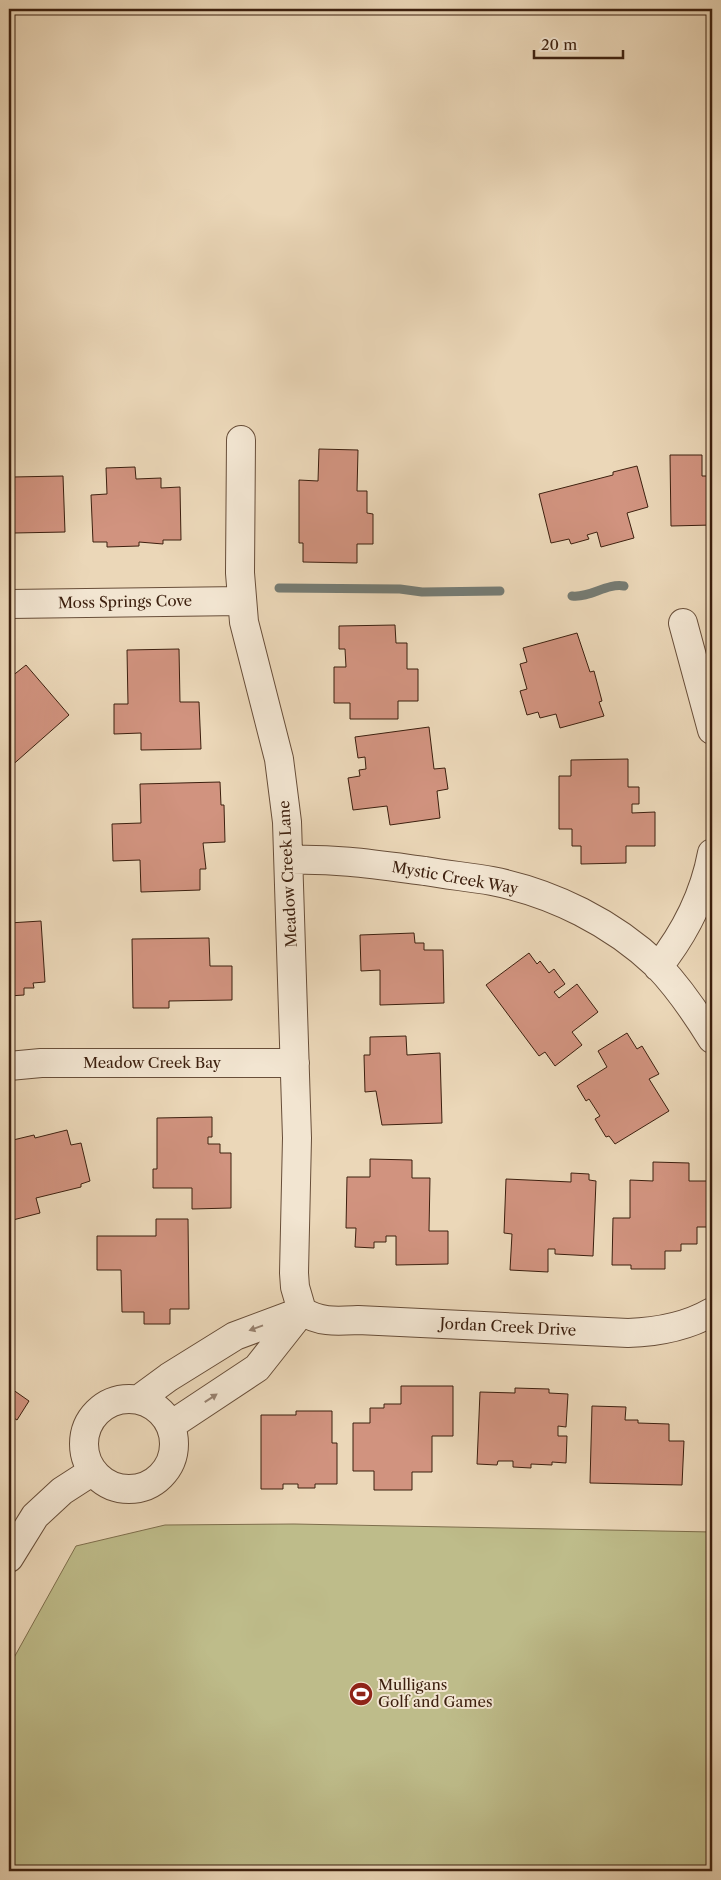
<svg xmlns="http://www.w3.org/2000/svg" width="721" height="1880" viewBox="0 0 721 1880" font-family="'Libre Caslon Text',serif">
	<style>
		.green { fill: #bebc8a; stroke: #7e6e4c }
		.lines { fill: none; stroke-linecap: round; stroke-linejoin: round }
		.stream { stroke: #757b73; stroke-width: 9 }
		.building { fill: #d1937f; stroke: #3d200f }
		.minor-casing { stroke: #684e39; stroke-width: 30 }
		.minor { stroke: #f2e5d1; stroke-width: 28 }
		.oneway { fill: #988270 }
		.labels { text-anchor: middle; stroke-width: 4; stroke-linejoin: round; paint-order: stroke }
		.street-label { font-size: 15px; fill: #3d200f; stroke: #f2e5d1 }
		.poi-label { font-size: 15px; fill: #3d200f; stroke: #f2e5d1; text-anchor: start }
	</style>
	<rect width="100%" height="100%" fill="#ebd7b8"/>
	<filter id="stains"><feTurbulence type="fractalNoise" baseFrequency=".004" numOctaves="4"/><feColorMatrix values="0 0 0 0 .2 0 0 0 0 .09 0 0 0 0 .02 0 0 0 .5 -.17"/></filter>
	<radialGradient id="worn" r=".72"><stop offset=".6" stop-color="#630" stop-opacity="0"/><stop offset="1" stop-color="#630" stop-opacity=".3"/></radialGradient>
	<path class="green" d="M 294,1524 L 712,1532 L 712,1871 L 9,1871 L 11,1663 L 76,1546 L 165,1525 Z"/>
	<g class="lines">
		<path class="stream" d="M 279,588 L 400,589 L 422,592 L 500,591
			M 572,596 C 591,598 606,583 624,586"/>
	</g>
	<path class="building" d="M 319,449 L 358,450 L 357,491 L 367,491 L 367,513 L 373,514 L 373,544 L 357,544 L 357,563 L 303,562 L 303,543 L 299,543 L 299,480 L 318,481 Z
		M 670,455 L 702,455 L 702,476 L 712,476 L 712,525 L 671,526 Z
		M 9,462 L 13,462 L 13,477 L 63,476 L 65,532 L 14,533 L 14,548 L 9,548 Z
		M 637,466 L 648,507 L 627,513 L 634,538 L 601,547 L 597,532 L 587,535 L 589,539 L 571,544 L 569,539 L 551,543 L 539,494 L 613,475 L 613,472 Z
		M 135,467 L 136,479 L 161,478 L 161,488 L 180,487 L 181,540 L 163,540 L 163,544 L 139,542 L 139,546 L 107,547 L 107,542 L 93,542 L 91,495 L 107,494 L 106,468 Z
		M 395,625 L 396,643 L 407,643 L 407,669 L 418,669 L 418,701 L 398,701 L 398,719 L 350,719 L 350,703 L 334,703 L 334,667 L 346,667 L 345,649 L 339,649 L 339,626 Z
		M 577,633 L 590,672 L 594,671 L 602,701 L 599,702 L 604,716 L 560,728 L 556,714 L 540,718 L 538,712 L 527,715 L 520,691 L 527,689 L 520,664 L 527,662 L 523,648 Z
		M 179,649 L 180,702 L 199,702 L 201,749 L 141,750 L 141,733 L 114,734 L 114,704 L 128,704 L 127,650 Z
		M 26,665 L 69,715 L 9,768 L 9,674 L 11,677 Z
		M 429,727 L 434,769 L 445,768 L 448,789 L 437,791 L 440,818 L 390,825 L 387,806 L 353,810 L 348,778 L 360,776 L 359,770 L 366,769 L 365,757 L 358,758 L 355,737 Z
		M 628,759 L 628,787 L 639,787 L 639,804 L 632,804 L 632,813 L 655,812 L 655,846 L 626,846 L 626,863 L 581,864 L 581,846 L 572,846 L 572,829 L 559,829 L 559,776 L 571,776 L 571,760 Z
		M 220,782 L 221,805 L 224,805 L 225,842 L 203,843 L 206,869 L 200,869 L 200,890 L 141,892 L 140,860 L 113,861 L 112,824 L 141,823 L 140,784 Z
		M 41,921 L 45,982 L 33,983 L 34,988 L 24,988 L 24,995 L 9,996 L 9,923 Z
		M 414,933 L 415,943 L 424,943 L 424,950 L 443,950 L 444,1003 L 380,1005 L 380,970 L 361,971 L 360,935 Z
		M 209,938 L 210,966 L 232,966 L 232,1000 L 169,1001 L 169,1008 L 133,1008 L 132,939 Z
		M 529,953 L 537,964 L 540,961 L 549,973 L 554,969 L 565,984 L 554,992 L 559,998 L 577,984 L 598,1012 L 572,1032 L 582,1045 L 555,1066 L 545,1052 L 539,1056 L 486,985 Z
		M 627,1033 L 637,1049 L 642,1046 L 659,1074 L 649,1079 L 669,1111 L 615,1144 L 609,1136 L 606,1137 L 595,1119 L 600,1116 L 589,1099 L 586,1101 L 577,1086 L 607,1067 L 598,1051 Z
		M 406,1036 L 407,1055 L 440,1053 L 442,1123 L 382,1125 L 376,1091 L 365,1092 L 364,1055 L 370,1055 L 370,1037 Z
		M 212,1117 L 212,1137 L 208,1137 L 208,1144 L 220,1144 L 220,1153 L 231,1153 L 231,1208 L 192,1209 L 192,1188 L 153,1188 L 153,1169 L 157,1169 L 157,1118 Z
		M 67,1130 L 71,1145 L 81,1143 L 90,1181 L 81,1184 L 81,1187 L 36,1198 L 40,1213 L 9,1221 L 9,1133 L 12,1133 L 13,1140 L 34,1135 L 35,1138 Z
		M 370,1159 L 412,1160 L 412,1178 L 430,1178 L 429,1231 L 448,1231 L 448,1264 L 396,1265 L 396,1236 L 386,1236 L 386,1242 L 374,1242 L 374,1248 L 355,1247 L 356,1228 L 346,1228 L 347,1177 L 370,1177 Z
		M 653,1162 L 689,1163 L 689,1181 L 710,1181 L 709,1227 L 697,1227 L 697,1244 L 681,1244 L 681,1251 L 665,1251 L 665,1269 L 631,1269 L 631,1265 L 612,1265 L 613,1218 L 630,1218 L 630,1180 L 653,1181 Z
		M 571,1173 L 589,1174 L 589,1180 L 596,1181 L 593,1256 L 555,1254 L 555,1249 L 548,1249 L 548,1272 L 510,1270 L 512,1234 L 504,1233 L 506,1179 L 571,1182 Z
		M 156,1219 L 188,1219 L 189,1309 L 170,1309 L 170,1324 L 144,1324 L 144,1312 L 122,1312 L 121,1270 L 97,1270 L 97,1236 L 156,1236 Z
		M 401,1386 L 453,1386 L 453,1436 L 432,1436 L 432,1472 L 412,1472 L 412,1490 L 374,1490 L 374,1471 L 353,1471 L 353,1423 L 370,1423 L 370,1408 L 384,1408 L 384,1404 L 401,1404 Z
		M 9,1387 L 29,1401 L 17,1420 L 9,1415 Z
		M 515,1388 L 549,1389 L 549,1393 L 568,1394 L 566,1427 L 558,1426 L 558,1436 L 567,1436 L 566,1463 L 552,1462 L 552,1465 L 531,1464 L 531,1468 L 513,1467 L 513,1461 L 498,1461 L 497,1465 L 477,1464 L 480,1392 L 515,1393 Z
		M 592,1406 L 626,1407 L 625,1420 L 638,1420 L 638,1423 L 669,1424 L 669,1441 L 684,1441 L 682,1485 L 590,1483 Z
		M 296,1411 L 332,1411 L 332,1443 L 337,1443 L 337,1484 L 315,1484 L 315,1488 L 298,1488 L 298,1484 L 283,1484 L 283,1489 L 261,1489 L 261,1415 L 296,1415 Z"/>
	<g class="lines">
		<g class="minor-casing">
			<path id="minor" d="M 241,440 L 240,573 L 244,622 L 279,759 L 287,822 L 297,1138 L 294,1273 L 295,1287 L 302,1311
				M 9,604 L 242,601
				M 683,623 L 712,730
				M 289,860 C 335,858 379,865 425,871 C 447,875 470,877 492,881 C 553,893 613,923 658,966 C 679,988 696,1013 712,1039
				M 658,967 C 685,933 704,896 712,853
				M 9,1066 L 41,1063 L 295,1063
				M 302,1311 C 320,1323 338,1321 358,1320 L 628,1333 C 658,1332 686,1327 712,1312
				M 139,1399 L 169,1377 L 235,1336 L 302,1311
				M84 1444a45 45 0 1 1 90 0a45 45 0 1 1-90 0Z
				M 171,1425 L 257,1368 L 302,1311
				M 9,1558 L 35,1516 L 62,1491 L 93,1471"/>
		</g>
		<use href="#minor" class="minor"/>
	</g>
	<defs><path id="oneway-solid" d="M-6-.8H1V-3.2L6.5 0L1 3.2V.8H-6Z" transform="scale(1.25)"/></defs>
	<g class="oneway">
		<use href="#oneway-solid" transform="translate(256 1328) rotate(160)"/>
		<use href="#oneway-solid" transform="translate(211 1398) rotate(-33)"/>
	</g>
	<defs>
		<g id="stadium-disc" transform="scale(1.25)"><circle r="9.5" fill="#8f2418" stroke="#f2e5d1"/><path d="M0-5a6.5 5 0 1 0 0 10a6.5 5 0 1 0 0-10ZM-3.5-1.8h7v3.6h-7Z" fill="#fff"/></g>
	</defs>
	<g fill-rule="evenodd">
		<use href="#stadium-disc" x="361" y="1694"/>
	</g>
	<g class="labels">
		<g class="street-label">
			<text transform="translate(125 602) rotate(-1)" y="5">Moss Springs Cove</text>
			<text transform="translate(288 874) rotate(-93)" y="5">Meadow Creek Lane</text>
			<text transform="translate(455 878) rotate(10)" y="5">Mystic Creek Way</text>
			<text x="152" y="1068">Meadow Creek Bay</text>
			<text transform="translate(508 1327) rotate(3)" y="5">Jordan Creek Drive</text>
		</g>
		<g class="poi-label">
			<text x="378" y="1690">Mulligans<tspan x="378" dy="17">Golf and Games</tspan></text>
		</g>
	</g>
	<rect width="721" height="1880" fill="none" stroke="#ebd7b8" stroke-width="30"/>
	<rect x="10" y="10" width="701" height="1860" fill="none" stroke="#3d200f" stroke-width="2.5"/>
	<rect x="15" y="15" width="691" height="1850" fill="none" stroke="#3d200f"/>
	<path d="M534 50v8h89v-8" fill="none" stroke="#3d200f" stroke-width="2.5"/>
	<text x="541" y="50" font-size="15" fill="#3d200f" stroke="#f2e5d1" stroke-width="4" paint-order="stroke">20 m</text>
	<rect width="100%" height="100%" filter="url(#stains)"/>
	<rect width="100%" height="100%" fill="url(#worn)"/>
</svg>
